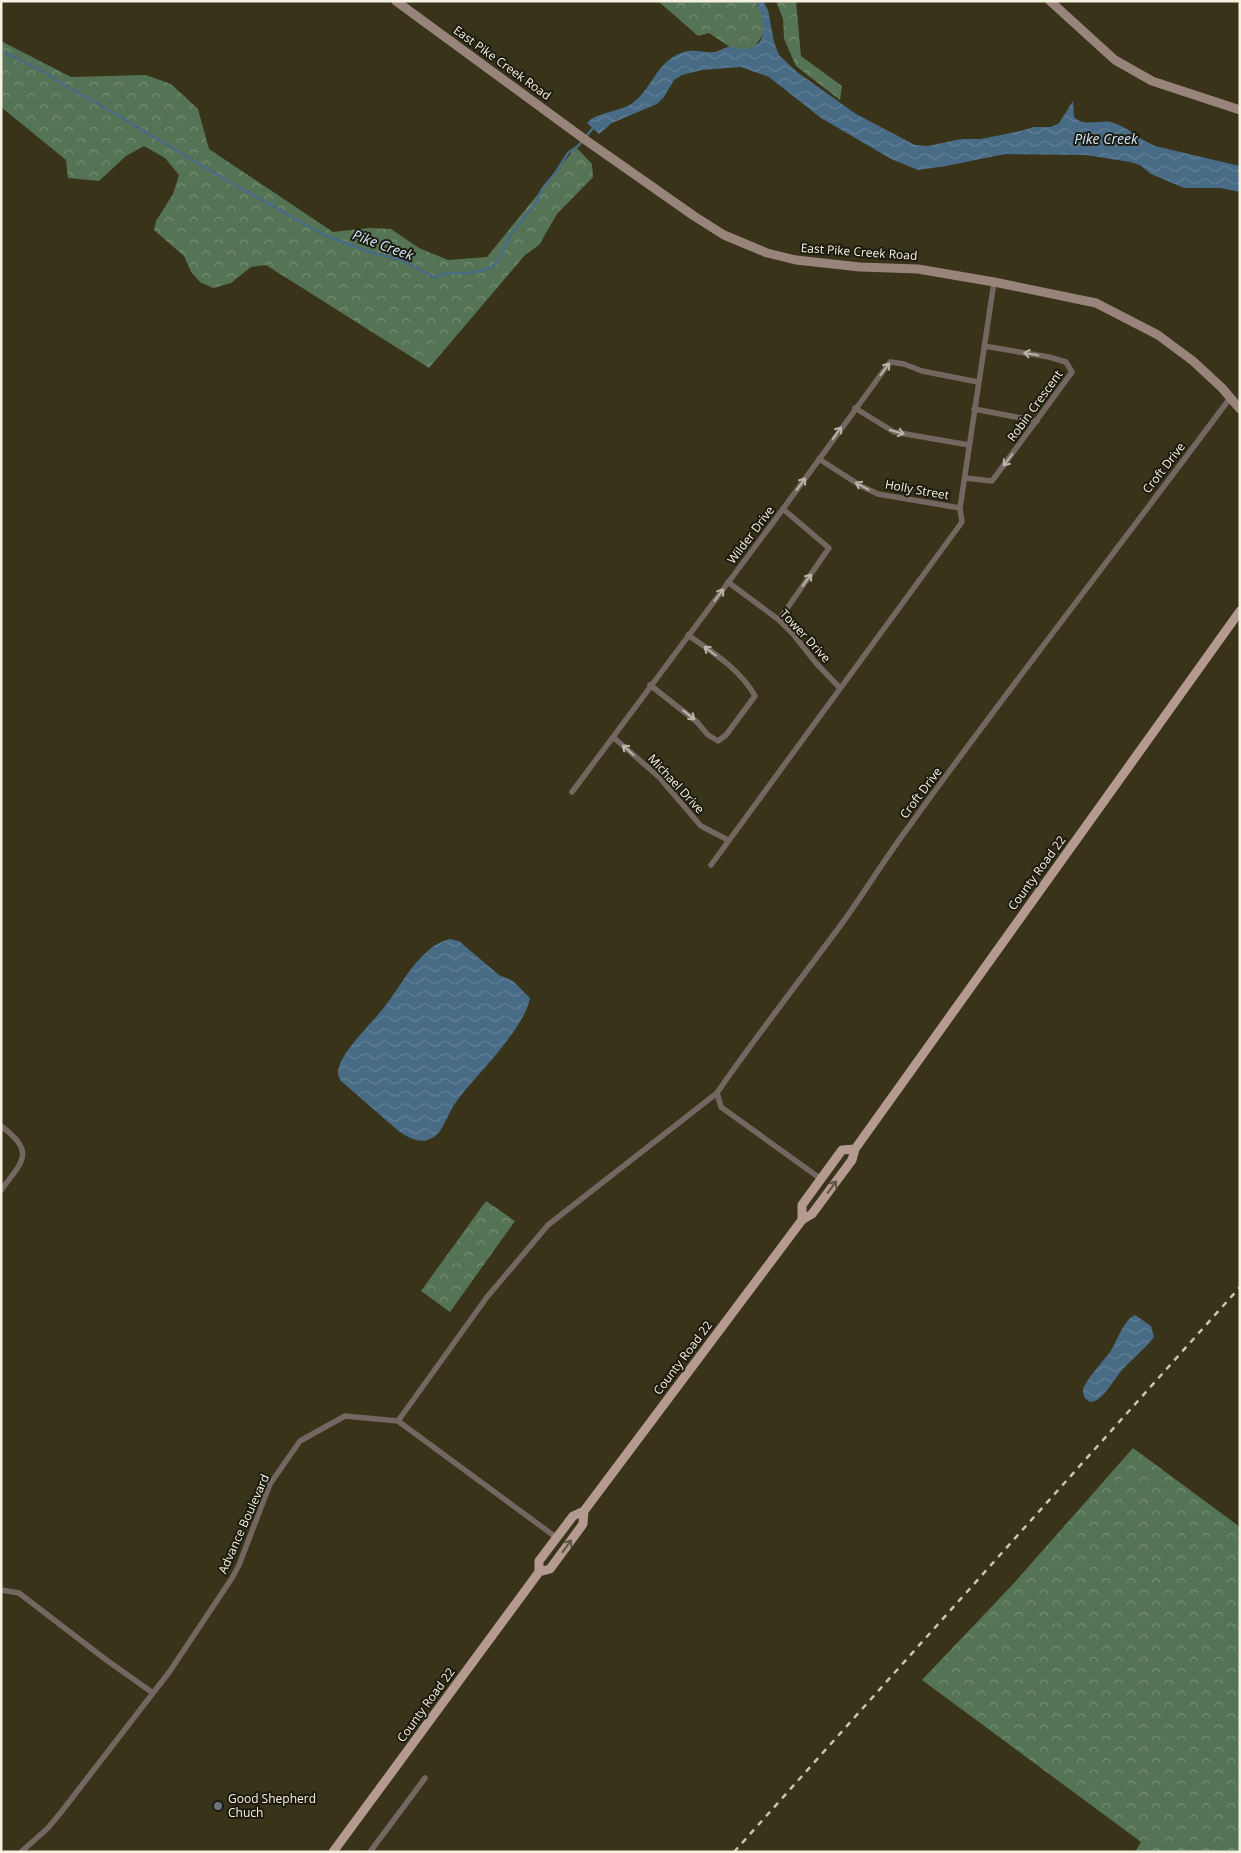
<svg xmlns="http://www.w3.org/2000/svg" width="1241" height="1853" viewBox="0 0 1241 1853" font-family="'Open Sans',sans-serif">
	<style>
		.forest { fill: url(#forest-crowns) }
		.water { fill: url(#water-waves) }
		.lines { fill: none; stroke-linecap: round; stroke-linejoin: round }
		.stream { stroke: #486b86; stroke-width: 2.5 }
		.street { stroke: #746761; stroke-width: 5.5 }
		.secondary { stroke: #98847b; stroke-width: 9 }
		.primary { stroke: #b49a8f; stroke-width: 9 }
		.rail { stroke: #c9c5b3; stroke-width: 2.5; stroke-dasharray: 6 6; stroke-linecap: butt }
		.oneway { stroke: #bbb3a8 }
		.oneway2 { stroke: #615449 }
		.worship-dot { fill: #6b7280; stroke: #1d1b10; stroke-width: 2 }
		.labels { text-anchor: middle; stroke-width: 4; stroke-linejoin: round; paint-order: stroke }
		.street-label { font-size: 12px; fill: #f5f2e2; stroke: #1d1b10 }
		.poi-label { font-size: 12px; fill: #f5f2e2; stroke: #1d1b10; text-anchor: start }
		.water-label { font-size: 14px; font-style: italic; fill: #d0e7fa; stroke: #1d1b10 }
	</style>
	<defs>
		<pattern id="forest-crowns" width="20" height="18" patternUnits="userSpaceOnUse" patternTransform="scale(1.25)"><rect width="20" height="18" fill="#557355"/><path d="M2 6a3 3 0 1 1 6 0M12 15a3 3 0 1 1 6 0" fill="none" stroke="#768e75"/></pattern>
		<pattern id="water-waves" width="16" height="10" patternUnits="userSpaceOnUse" patternTransform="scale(1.25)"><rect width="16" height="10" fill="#486b86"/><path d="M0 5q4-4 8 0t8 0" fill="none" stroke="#638197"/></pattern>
	</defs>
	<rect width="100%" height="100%" fill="#39331a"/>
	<path class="forest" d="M 658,1 L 755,1 L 761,11 L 765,31 L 753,50 L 737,52 L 709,33 L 698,36 Z
		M 776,1 L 796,1 L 801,56 L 842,86 L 840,100 L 796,66 L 784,39 L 783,19 Z
		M 1,41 L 71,77 L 146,75 L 171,84 L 198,109 L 209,149 L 333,232 L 369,228 L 391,229 L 419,248 L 448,260 L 487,257 L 576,147 L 592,164 L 593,177 L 557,214 L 539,245 L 525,255 L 429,368 L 266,265 L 251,267 L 231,283 L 213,288 L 200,282 L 191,272 L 184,256 L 154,230 L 156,221 L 173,194 L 179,175 L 165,158 L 144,146 L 126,156 L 99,181 L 68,178 L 66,160 L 1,107 Z
		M 486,1201 L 515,1221 L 450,1312 L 421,1291 Z
		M 1133,1448 L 1240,1527 L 1240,1852 L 1135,1852 L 1141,1842 L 922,1680 L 1015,1582 Z"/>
	<path class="water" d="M 756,1 L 763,1 L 768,10 L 774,42 L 779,55 L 797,72 L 856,114 L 915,145 L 928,146 L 961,139 L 981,139 L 1020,131 L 1034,127 L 1051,127 L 1059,123 L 1073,101 L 1074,117 C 1084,127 1098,120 1111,122 C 1125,125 1140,140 1155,146 L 1240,166 L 1240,192 L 1220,188 L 1184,188 L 1151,174 L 1140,165 L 1130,162 L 1086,155 L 1005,154 L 946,166 L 918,170 L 891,159 L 821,118 L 769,77 L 741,67 L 702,70 L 682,75 L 674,80 L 664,97 L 657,104 L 612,123 L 599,134 L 587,123 C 597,112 618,112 631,104 C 652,90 655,63 681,53 C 692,48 703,53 715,52 C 720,51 724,47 729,47 C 734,47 739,50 744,49 C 771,48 764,17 756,1 Z
		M 450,939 L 459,941 L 499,975 L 513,981 L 530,998 C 524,1030 476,1075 456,1102 C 447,1114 444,1133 430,1139 C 419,1145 403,1135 395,1128 L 341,1081 C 338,1076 337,1073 339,1067 C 344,1049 373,1022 385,1006 C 400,987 411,964 430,949 C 436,944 442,941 450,939 Z
		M 1135,1315 L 1151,1326 L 1154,1337 C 1145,1349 1132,1359 1122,1370 C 1116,1376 1098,1410 1087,1400 C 1084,1398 1083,1393 1083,1390 C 1084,1382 1104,1360 1110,1352 C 1117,1342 1124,1319 1135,1315 Z"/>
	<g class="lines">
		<path class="stream" d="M 1,51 L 48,74 L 65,86 L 92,100 L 216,174 L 324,235 L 369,252 L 401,260 L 434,277 L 449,273 L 471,273 L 491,268 L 499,260 L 511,234 L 536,203 L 542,189 L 556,172 L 568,153 L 578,146 L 593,128"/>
		<path class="street" d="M 855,408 L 894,432 L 969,445
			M 974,409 L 1037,421
			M 819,459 L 861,486 L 878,494 L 960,508
			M 965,478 L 992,481 L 1072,372 L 1066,362 L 1049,357 L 984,346
			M 728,582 L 779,620 L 793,634 L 816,663 L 840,688
			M 779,620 L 829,548 L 783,509
			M 650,685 L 697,722 L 708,735 L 718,741 L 726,735 L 755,696 C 740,669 712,652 688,635
			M 613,737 L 659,777 L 701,826 L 728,840
			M 572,792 L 783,509 L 890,362 L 904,364 L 922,371 L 978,382
			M 711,865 L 962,522 L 960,508 L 994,282
			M 1,1126 C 36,1152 23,1161 1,1190
			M 821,1179 L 721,1107 L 717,1093 C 757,1035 801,979 843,922 C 866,890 886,857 910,825 C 1014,681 1124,541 1230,398
			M 398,1421 L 487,1297 L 548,1225 L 717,1093
			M 1,1590 L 19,1593 L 105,1659 L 153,1693
			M 21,1852 L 48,1828 L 62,1811 L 170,1671 L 232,1578 L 239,1565 L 270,1484 L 300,1441 L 345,1416 L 398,1421 L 557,1538
			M 370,1852 L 425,1778"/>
		<path class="secondary" d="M 396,1 L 587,141 L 694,216 L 724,235 L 767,253 L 796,260 L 860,267 L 918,269 L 994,282 L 1096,303 L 1158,335 L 1193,361 L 1222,388 L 1240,409
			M 1050,1 L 1115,60 L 1152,81 L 1240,110"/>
		<path class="primary" d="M 802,1220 L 802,1205 L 842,1150 L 855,1149
			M 539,1572 L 539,1561 L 573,1516 L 584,1511 L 802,1220 L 812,1214 L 852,1160 L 855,1149 L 1240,611
			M 333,1852 L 539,1572 L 550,1569 L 583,1524 L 584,1511"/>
		<path class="rail" d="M 734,1852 L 1240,1287"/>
	</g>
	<defs><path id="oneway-shaft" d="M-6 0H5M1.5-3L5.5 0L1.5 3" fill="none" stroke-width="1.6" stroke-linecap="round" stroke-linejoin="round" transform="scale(1.25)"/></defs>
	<g class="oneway">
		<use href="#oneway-shaft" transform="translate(1031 354) rotate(-170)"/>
		<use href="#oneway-shaft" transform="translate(885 369) rotate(-53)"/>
		<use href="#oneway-shaft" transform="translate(897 432) rotate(16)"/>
		<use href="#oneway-shaft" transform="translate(837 433) rotate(-55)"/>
		<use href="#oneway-shaft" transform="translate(1008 460) rotate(127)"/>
		<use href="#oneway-shaft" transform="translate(801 484) rotate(-54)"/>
		<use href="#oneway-shaft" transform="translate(862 486) rotate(-152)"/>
		<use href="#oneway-shaft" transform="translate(807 580) rotate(-54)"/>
		<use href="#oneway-shaft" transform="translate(719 595) rotate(-53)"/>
		<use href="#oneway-shaft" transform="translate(710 651) rotate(-143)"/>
		<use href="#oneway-shaft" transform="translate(689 715) rotate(38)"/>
		<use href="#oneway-shaft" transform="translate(628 750) rotate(-138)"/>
	</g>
	<g class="oneway2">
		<use href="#oneway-shaft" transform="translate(832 1187) rotate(-54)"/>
		<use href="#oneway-shaft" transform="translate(567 1546) rotate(-54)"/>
	</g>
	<circle class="worship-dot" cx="218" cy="1806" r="5"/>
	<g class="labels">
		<g class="street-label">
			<text transform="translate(502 63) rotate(36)" y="4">East Pike Creek Road</text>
			<text transform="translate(859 252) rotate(4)" y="4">East Pike Creek Road</text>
			<text transform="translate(1035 406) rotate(-54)" y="4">Robin Crescent</text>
			<text transform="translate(1164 468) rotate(-52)" y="4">Croft Drive</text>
			<text transform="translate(917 490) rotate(10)" y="4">Holly Street</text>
			<text transform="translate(751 535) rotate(-53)" y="4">Wilder Drive</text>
			<text transform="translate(805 636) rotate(47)" y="4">Tower Drive</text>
			<text transform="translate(676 784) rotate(47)" y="4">Michael Drive</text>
			<text transform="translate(921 793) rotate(-53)" y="4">Croft Drive</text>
			<text transform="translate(1037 873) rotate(-54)" y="4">County Road 22</text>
			<text transform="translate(683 1358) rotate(-53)" y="4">County Road 22</text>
			<text transform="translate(244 1524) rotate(-66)" y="4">Advance Boulevard</text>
			<text transform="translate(426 1705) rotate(-54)" y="4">County Road 22</text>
		</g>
		<g class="poi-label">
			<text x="228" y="1803">Good Shepherd<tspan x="228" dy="14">Chuch</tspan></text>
		</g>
		<g class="water-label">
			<text x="1106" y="144">Pike Creek</text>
			<text transform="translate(383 245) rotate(20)" y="5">Pike Creek</text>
		</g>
	</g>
	<rect width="1241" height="1853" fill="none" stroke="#f5f2e2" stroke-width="5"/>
</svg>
